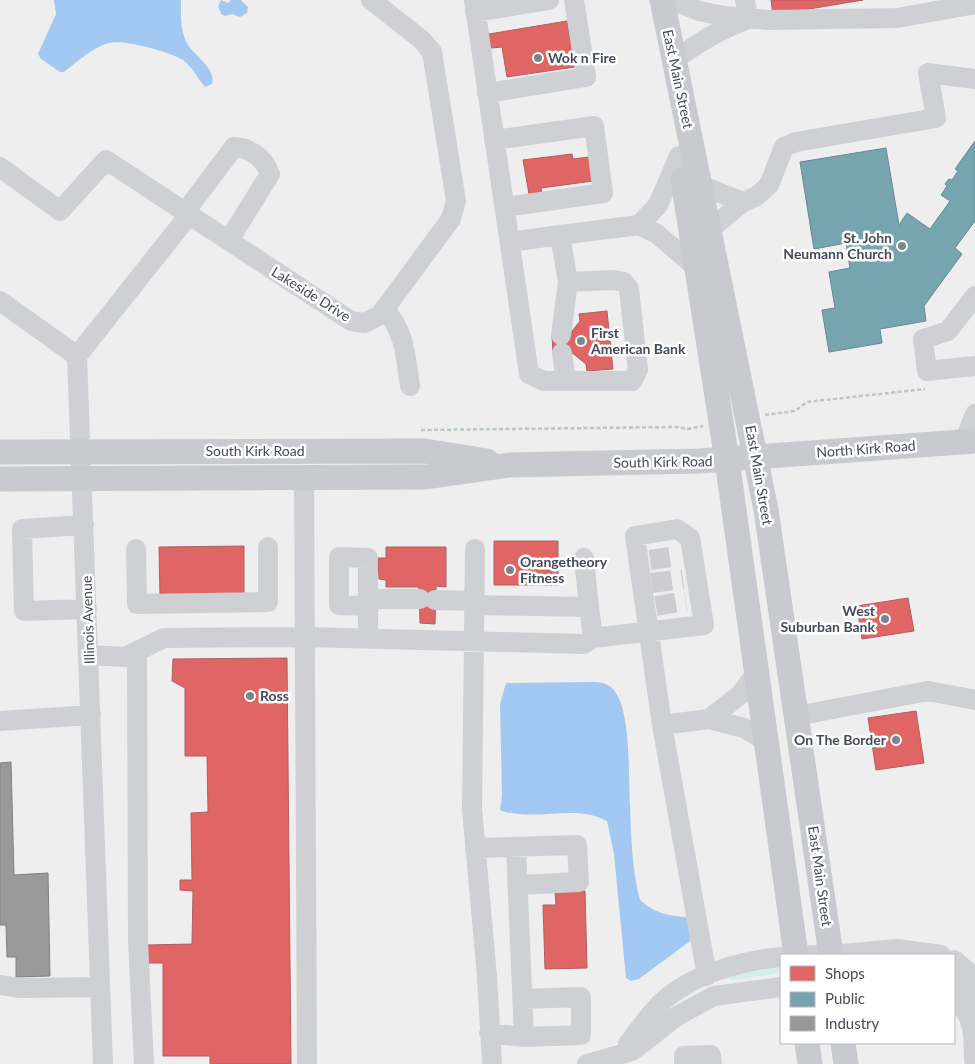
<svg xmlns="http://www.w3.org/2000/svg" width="975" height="1064" viewBox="0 0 975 1064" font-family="Lato,sans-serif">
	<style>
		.green { fill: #d1f0e6 }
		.water { fill: #a3c8f1 }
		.shops { fill: #e06666; stroke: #b15e63 }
		.public { fill: #76a5af; stroke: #678a96 }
		.industry { fill: #999; stroke: #808187 }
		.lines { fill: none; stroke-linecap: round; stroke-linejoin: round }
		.minor-tunnel { stroke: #cdcdd1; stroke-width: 20; stroke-dasharray: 20 10; stroke-linecap: butt }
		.path { stroke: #b9c5c6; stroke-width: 2.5; stroke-dasharray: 4 2.5; stroke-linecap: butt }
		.minor { stroke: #cfd0d4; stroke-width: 20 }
		.major { stroke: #c8cad0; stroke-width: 25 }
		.poi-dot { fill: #80838f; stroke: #fff; stroke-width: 2 }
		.labels { text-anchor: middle; stroke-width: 5; stroke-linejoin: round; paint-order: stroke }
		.poi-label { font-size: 14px; font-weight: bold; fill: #444a5c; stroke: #fff; text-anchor: start }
		.street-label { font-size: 14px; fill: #444a5c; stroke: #fff }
	</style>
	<rect width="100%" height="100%" fill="#efeeee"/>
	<path class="green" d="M 776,968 L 779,969 L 777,974 L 730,980 L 733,975 Z"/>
	<path class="water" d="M 54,0 L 181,0 C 181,13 180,26 185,39 C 190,54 217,67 212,84 L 205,87 C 198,79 192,66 183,60 C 170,52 124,39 109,43 C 93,47 77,62 64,72 L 60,72 L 41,59 L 38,54 L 56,14 Z
		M 221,0 L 228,3 L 231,0 L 241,0 L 248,7 L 247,13 L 240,17 L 232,14 L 225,16 L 221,14 L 218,6 Z
		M 592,682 C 600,682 608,683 613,689 C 632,710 628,777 630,805 C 631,834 632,872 640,900 C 657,916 677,917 700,918 L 697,936 L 639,979 L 631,981 L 626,978 L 614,854 L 607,821 C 580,806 549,817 519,814 C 512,813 506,813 500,810 L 502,796 L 500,704 L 506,683 Z"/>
	<path class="shops" d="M 771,0 L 863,0 L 773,15 Z
		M 567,21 L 575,67 L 507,77 L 502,47 L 491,48 L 489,34 Z
		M 572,154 L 573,159 L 589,157 L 593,181 L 541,188 L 542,193 L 529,194 L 523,160 Z
		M 607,311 L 613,369 L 587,371 L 586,364 L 571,352 L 553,352 L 552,336 L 569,335 L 580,321 L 579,314 Z
		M 494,541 L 558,541 L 558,585 L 494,585 Z
		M 244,546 L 244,597 L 160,597 L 159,547 Z
		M 386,547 L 446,547 L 446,587 L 436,586 L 435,624 L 420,623 L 419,587 L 386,587 L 386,580 L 379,579 L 378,558 L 386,558 Z
		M 908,598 L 914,631 L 862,639 L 857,606 Z
		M 287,658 L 291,1064 L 210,1064 L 210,1056 L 163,1056 L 163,963 L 145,963 L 145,945 L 192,944 L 193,891 L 180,890 L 180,880 L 192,880 L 191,813 L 208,812 L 207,756 L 185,756 L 185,688 L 172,681 L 173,659 Z
		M 916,711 L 924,763 L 876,770 L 868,718 Z
		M 585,891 L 587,968 L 545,969 L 543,905 L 556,905 L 555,892 Z"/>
	<path class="public" d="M 975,141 L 975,221 L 955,248 L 962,254 L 924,306 L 926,321 L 880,329 L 882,343 L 829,352 L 822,310 L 835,308 L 829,272 L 850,268 L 846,243 L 814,249 L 800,162 L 886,148 L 899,225 L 907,213 L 930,229 L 950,201 L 941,195 L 947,186 L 945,184 L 949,179 L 952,180 L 958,171 L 955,169 Z"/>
	<path class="industry" d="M 11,762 L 14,875 L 48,873 L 50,976 L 16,977 L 16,957 L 7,957 L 6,925 L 0,925 L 0,763 Z"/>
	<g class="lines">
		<path class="minor-tunnel" d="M 650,560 L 679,556
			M 652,583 L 683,579
			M 656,606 L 686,601"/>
		<path class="path" d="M 765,415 L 795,411 L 807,402 L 925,389
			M 421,430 L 677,427 L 687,429 L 703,426"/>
		<path class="minor" d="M 474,0 L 529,374 L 544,381 L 632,381 L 638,370 L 629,289 L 624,282 L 613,280 L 568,282 L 560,235 L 510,242
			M 672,0 L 699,11 L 724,16 L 768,20 L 897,18 L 975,4
			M 745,0 L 748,19
			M 475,12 L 549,0
			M 674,60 C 697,44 718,30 744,21
			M 487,93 L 586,77 L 574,0
			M 494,140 L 594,126 L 603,193 L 505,207
			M 0,167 L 60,211 L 106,160 L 351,321 L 365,323 L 380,315 L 451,219 L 456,201 L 432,52 L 422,40 L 371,0
			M 700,185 L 743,202
			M 185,212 L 234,147 C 251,148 264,158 270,174 L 229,240
			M 639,225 L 658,205 L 679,156
			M 709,230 L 743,202 L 757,196 L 769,185 L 784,147 L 796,142 L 936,118 L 928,73 L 975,79
			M 560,235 L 639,225 L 657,234 L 697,268
			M 975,296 L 948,331 L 923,339 L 927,371 L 975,366
			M 0,301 L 77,356
			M 385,309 C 406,335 405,354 410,386
			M 561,335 L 568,282
			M 562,353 L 566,381
			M 964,442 L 975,414
			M 304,477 L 307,1064
			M 84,525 L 22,529 L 24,611 L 87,609
			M 136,549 L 137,604 L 268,602 L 268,547
			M 475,549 L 472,809 L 487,976 L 492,1064
			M 584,558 L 589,607
			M 369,599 L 420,599
			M 435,600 L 474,601
			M 368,638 L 368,558 L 339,557 L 339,605 L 369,606
			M 593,638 L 704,625 L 690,538 L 677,529 L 635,536 L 662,725 L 709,719
			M 137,652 L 138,941 L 144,1064
			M 89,655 L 125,657 L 164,638 L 305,637 L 584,644 L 593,638 L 589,607 L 473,605
			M 757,672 L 741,694 L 709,719 L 744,728 L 766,741
			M 796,716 L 928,691 L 975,700
			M 0,721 L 91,715
			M 662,725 L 707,976
			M 475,848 L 577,845 L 579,882 L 517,885
			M 794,955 L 831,955 L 897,949 L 941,955
			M 954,960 L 975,978
			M 954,984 L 975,998
			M 0,985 L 20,988 L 100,987
			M 954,998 C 974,1015 974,1035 974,1060
			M 522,999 L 581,997 L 581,1035 L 524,1037
			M 489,1033 L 524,1037 L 516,847
			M 628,1044 C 639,1030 650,1013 663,1001 C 693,974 741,961 781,957
			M 103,1064 L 77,356 L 189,215
			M 587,1064 L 632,1051 L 677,1016 L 714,996 L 781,987
			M 684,1064 L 684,1056 L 711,1055 L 712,1064"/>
		<path class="major" d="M 662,0 L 766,510 L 831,955
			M 683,180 L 727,460 L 796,955
			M 0,452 L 425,451 L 487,461
			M 0,479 L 426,477 L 509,465 L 699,461 L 975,441
			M 807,1043 L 810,1064
			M 843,1043 L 846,1064"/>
	</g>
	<g class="poi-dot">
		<circle cx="538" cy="58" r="5"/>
		<circle cx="902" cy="246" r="5"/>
		<circle cx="581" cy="341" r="5"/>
		<circle cx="510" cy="570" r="5"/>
		<circle cx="885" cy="619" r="5"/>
		<circle cx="250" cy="696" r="5"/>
		<circle cx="896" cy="740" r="5"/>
	</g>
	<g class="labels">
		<g class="poi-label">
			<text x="548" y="63">Wok n Fire</text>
			<text x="892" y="243" text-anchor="end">St. John<tspan x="892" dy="16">Neumann Church</tspan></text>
			<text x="591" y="338">First<tspan x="591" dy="16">American Bank</tspan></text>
			<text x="520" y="567">Orangetheory<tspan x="520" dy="16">Fitness</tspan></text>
			<text x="875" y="616" text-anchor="end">West<tspan x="875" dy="16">Suburban Bank</tspan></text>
			<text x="260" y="701">Ross</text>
			<text x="886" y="745" text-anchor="end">On The Border</text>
		</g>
		<g class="street-label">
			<text transform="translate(678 79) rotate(78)" y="5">East Main Street</text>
			<text transform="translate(311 294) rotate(32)" y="5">Lakeside Drive</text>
			<text transform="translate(866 449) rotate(-4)" y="5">North Kirk Road</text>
			<text x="255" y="456">South Kirk Road</text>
			<text transform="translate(663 462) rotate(-1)" y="5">South Kirk Road</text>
			<text transform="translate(759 475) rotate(80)" y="5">East Main Street</text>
			<text transform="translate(88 620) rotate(-92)" y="5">Illinois Avenue</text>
			<text transform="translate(820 876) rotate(82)" y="5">East Main Street</text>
		</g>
	</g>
	<rect x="780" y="954" width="175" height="90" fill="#ffffff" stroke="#b4b7be"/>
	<rect x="790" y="966" width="25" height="15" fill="#e06666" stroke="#b4b7be"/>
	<text x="825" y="979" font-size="15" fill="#444a5c">Shops</text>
	<rect x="790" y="992" width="25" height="15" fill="#76a5af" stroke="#b4b7be"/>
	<text x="825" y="1004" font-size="15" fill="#444a5c">Public</text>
	<rect x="790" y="1016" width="25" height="15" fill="#999999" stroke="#b4b7be"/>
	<text x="825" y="1029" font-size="15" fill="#444a5c">Industry</text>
</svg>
